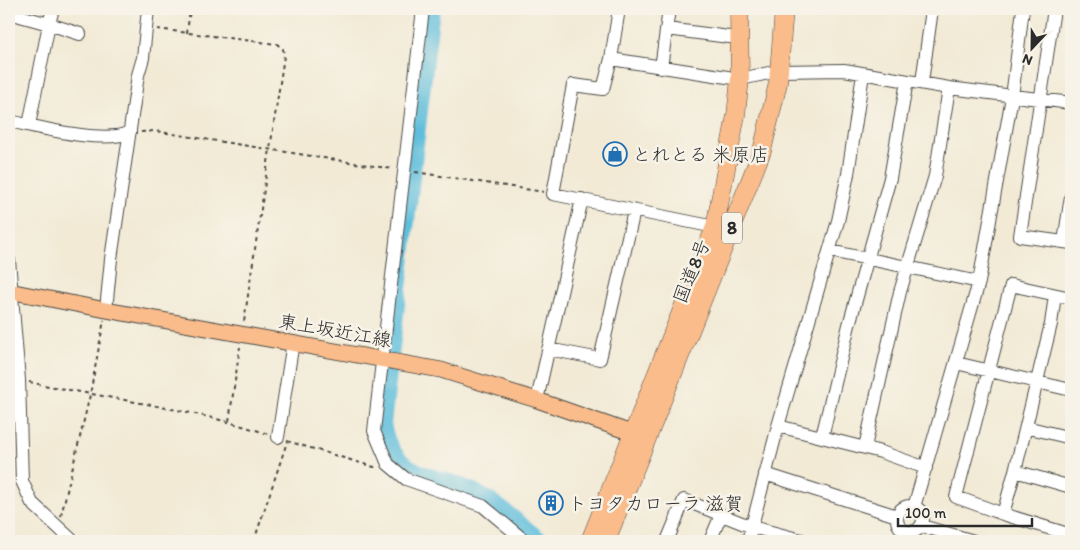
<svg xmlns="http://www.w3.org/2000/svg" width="1080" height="550" viewBox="0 0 1080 550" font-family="Itim,'Klee One',sans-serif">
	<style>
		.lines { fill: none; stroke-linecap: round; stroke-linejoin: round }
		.river { stroke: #5ebedc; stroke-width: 16 }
		.minor-casing { stroke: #494844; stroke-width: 14 }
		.major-casing { stroke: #494844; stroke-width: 17 }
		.highway-casing { stroke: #494844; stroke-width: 19 }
		.path { stroke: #494844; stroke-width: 2; stroke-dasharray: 4 4; stroke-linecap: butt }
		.minor { stroke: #fff; stroke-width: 12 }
		.major { stroke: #fabc8b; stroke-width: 15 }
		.highway { stroke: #fabc8b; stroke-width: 18 }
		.labels { text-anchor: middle; stroke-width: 5; stroke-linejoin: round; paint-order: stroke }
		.shield { fill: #f7f3e8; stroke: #686764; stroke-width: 1 }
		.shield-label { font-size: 18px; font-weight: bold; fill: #2b2b2b }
		.poi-label { font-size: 19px; fill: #2b2b2b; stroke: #f7f3e8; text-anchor: start }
		.street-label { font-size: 19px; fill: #2b2b2b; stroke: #f7f3e8 }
	</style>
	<rect width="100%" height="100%" fill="#f7f3e8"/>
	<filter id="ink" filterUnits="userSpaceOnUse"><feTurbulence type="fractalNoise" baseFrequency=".02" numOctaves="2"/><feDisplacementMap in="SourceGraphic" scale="10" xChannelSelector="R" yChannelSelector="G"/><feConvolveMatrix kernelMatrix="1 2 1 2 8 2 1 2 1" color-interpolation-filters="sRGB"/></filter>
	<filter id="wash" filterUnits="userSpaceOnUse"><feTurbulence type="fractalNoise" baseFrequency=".0096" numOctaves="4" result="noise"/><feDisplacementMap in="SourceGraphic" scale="20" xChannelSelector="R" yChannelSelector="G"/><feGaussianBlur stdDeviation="1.12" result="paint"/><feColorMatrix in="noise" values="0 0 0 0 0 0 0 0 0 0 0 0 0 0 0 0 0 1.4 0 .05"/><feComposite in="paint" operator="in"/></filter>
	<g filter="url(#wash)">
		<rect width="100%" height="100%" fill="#f2ead5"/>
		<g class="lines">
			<path class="river" d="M 432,9 L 383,424 C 394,484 443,471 484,497 C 505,509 523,527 542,541"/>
		</g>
	</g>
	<g filter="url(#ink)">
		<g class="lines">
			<g class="minor-casing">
				<path id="minor" d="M 53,9 L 49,24 L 80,34
					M 423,9 L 374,431 L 388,464 L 406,479 L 483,506 L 525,541
					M 619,9 L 611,59 L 603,89 L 573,85 L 553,194 L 715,227
					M 1054,9 L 1020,236 L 1071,243
					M 9,13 L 49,24 L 29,125
					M 667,29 L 729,37
					M 611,59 L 740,79 L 779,71 L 844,70 L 949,88 L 1071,103
					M 661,68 L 669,9
					M 922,82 L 932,9
					M 9,121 C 38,127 105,145 130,132
					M 1064,242 L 1071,196
					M 830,251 L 979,282
					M 9,260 L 19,380 L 22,481 L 32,503 L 73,541
					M 106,310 L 111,259 L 138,75 L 143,58 L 148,9
					M 548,349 L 600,359 L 634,211
					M 956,363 L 1071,390
					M 537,400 L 582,199
					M 778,426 L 881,452 L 926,468
					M 1026,427 L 1071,438
					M 278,437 L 293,342
					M 822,437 L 849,325 L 890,178 L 907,81
					M 865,447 L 900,292 L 935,176 L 949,88
					M 1015,471 L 1051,324 L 1055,295
					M 765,474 L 897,516
					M 1071,487 L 1015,471 L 1003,514 L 1071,535
					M897 519a13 13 0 1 1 26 0a13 13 0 1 1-26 0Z
					M 914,507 L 979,282 L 1012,97 L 1023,9
					M 1003,514 L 956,497 L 1011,285 L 1071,298
					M 922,526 L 974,541
					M 667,541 L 684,500 L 752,527 L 805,541
					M 710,541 L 721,515
					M 748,541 L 778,426 L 838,221 L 848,174 L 863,74"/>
			</g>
			<g class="major-casing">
				<path id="major" d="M 9,291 L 106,310 L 441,370 L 537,400 L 643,437"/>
			</g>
			<g class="highway-casing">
				<path id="highway" d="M 590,541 L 715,227 L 736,115 L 740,79 L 739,9
					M 606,541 L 762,151 L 778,83 L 784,9"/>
			</g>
			<path class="path" d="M 157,29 L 277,44 L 283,49 L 284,56 L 244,322
				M 187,33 L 190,9
				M 141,132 L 154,131 L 393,169
				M 415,172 L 544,192
				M 29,382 C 109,399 191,408 268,434
				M 229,421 L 240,347
				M 287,441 L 374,467 L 378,466
				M 61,516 L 90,395 L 104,320
				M 254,541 L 286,445
				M 889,541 L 890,537"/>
			<use href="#minor" class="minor"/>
			<use href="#major" class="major"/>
			<use href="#highway" class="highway"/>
		</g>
	</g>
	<defs>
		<g id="shop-ring" transform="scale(1.25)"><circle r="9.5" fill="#f7f3e8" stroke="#1f6fb2" stroke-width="1.5"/><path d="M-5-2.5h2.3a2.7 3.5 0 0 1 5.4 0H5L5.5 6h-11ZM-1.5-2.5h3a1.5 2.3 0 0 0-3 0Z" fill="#1f6fb2"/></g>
		<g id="building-ring" transform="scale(1.25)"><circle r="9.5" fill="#f7f3e8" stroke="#1f6fb2" stroke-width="1.5"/><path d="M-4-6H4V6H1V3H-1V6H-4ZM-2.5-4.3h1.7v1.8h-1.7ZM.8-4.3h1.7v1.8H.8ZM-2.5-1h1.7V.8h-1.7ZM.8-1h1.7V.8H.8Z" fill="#1f6fb2"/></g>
	</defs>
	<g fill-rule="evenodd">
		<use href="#shop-ring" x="615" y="154"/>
		<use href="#building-ring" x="551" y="503"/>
	</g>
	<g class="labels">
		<rect class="shield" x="722" y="212.5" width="20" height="31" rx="4"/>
		<g class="shield-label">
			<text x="732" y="234">8</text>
		</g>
		<g class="poi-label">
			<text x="632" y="161">とれとる 米原店</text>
			<text x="568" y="510">トヨタカローラ 滋賀</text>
		</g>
		<g class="street-label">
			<text transform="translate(691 271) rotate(-68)" y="7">国道8号</text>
			<text transform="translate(335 330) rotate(10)" y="7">東上坂近江線</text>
		</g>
	</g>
	<rect width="1080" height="550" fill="none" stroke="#f7f3e8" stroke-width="30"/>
	<g transform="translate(1032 48) rotate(202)" stroke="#f7f3e8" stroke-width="4" paint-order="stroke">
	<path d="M0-4L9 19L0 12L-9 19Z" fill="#2b2b2b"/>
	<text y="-8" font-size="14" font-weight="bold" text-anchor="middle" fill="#2b2b2b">N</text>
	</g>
	<path d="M898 518v8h134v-8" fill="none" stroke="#2b2b2b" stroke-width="2.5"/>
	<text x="905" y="518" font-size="15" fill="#2b2b2b" stroke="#f7f3e8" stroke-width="4" paint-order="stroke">100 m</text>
</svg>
